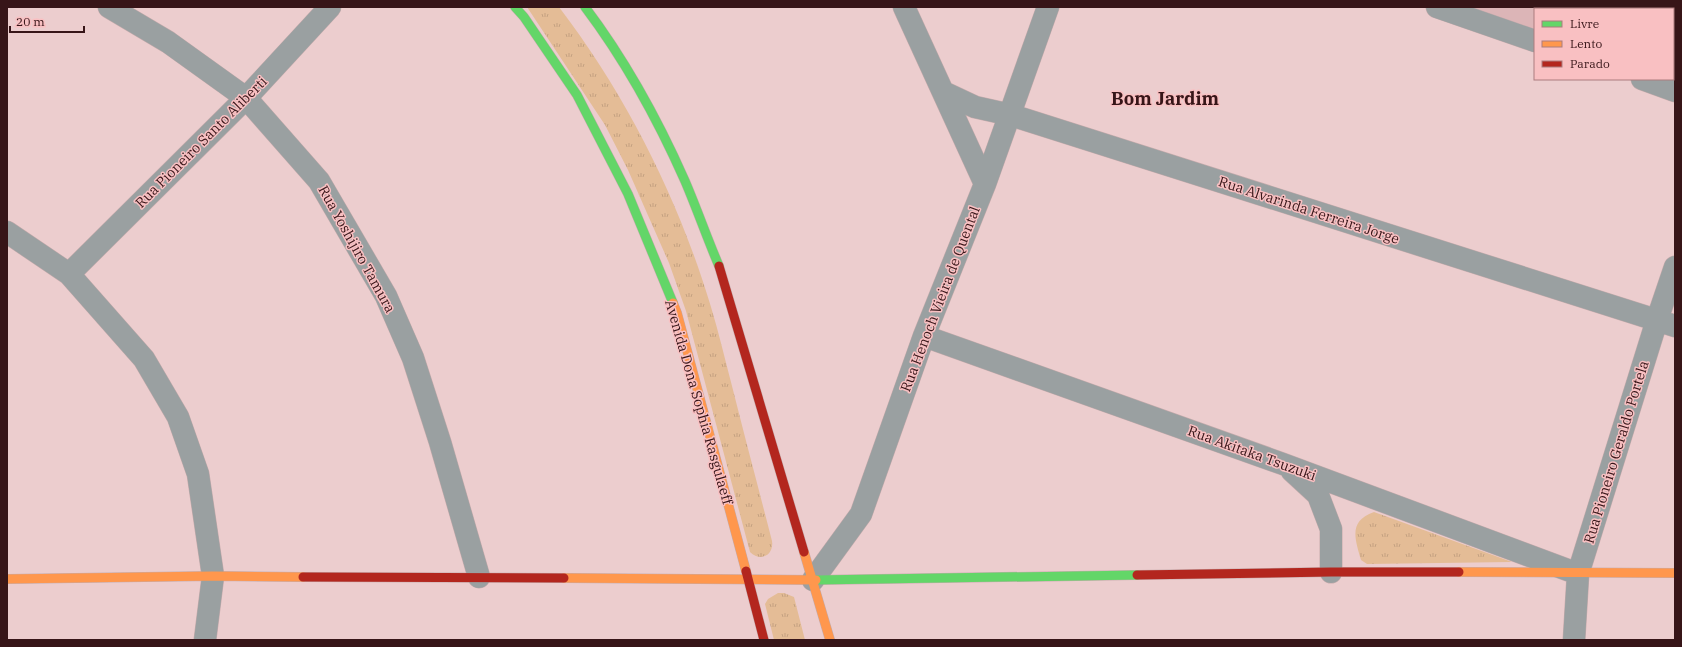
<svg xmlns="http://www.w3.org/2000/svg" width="1682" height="647" viewBox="0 0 1682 647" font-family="'IBM Plex Serif',serif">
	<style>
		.grass { fill: url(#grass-tufts) }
		.building { fill: #dcb5b7; stroke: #ab8e8f }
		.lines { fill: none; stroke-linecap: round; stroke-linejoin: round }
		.street-casing { stroke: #c5abac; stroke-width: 23 }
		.fast-casing { stroke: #c5abac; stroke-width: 10 }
		.slow-casing { stroke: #c5abac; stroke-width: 10 }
		.jam-casing { stroke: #c5abac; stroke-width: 10 }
		.street { stroke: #9aa0a1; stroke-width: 22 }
		.fast { stroke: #63d668; stroke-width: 9 }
		.slow { stroke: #ff974d; stroke-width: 9 }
		.jam { stroke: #b3261e; stroke-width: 9 }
		.labels { text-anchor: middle; stroke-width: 3; stroke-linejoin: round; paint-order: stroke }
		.street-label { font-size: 14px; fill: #371518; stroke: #f9c0c2 }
		.district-label { font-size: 18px; font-weight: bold; fill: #371518; stroke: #f9c0c2 }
	</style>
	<defs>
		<pattern id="grass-tufts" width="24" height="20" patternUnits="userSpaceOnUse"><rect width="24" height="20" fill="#e4bc96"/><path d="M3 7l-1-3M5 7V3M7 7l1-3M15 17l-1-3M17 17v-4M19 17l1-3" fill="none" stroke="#c4a181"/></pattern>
	</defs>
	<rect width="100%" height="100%" fill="#eccdce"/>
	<path class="grass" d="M 527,7 L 559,7 C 627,96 679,200 711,307 C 719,333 725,360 732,386 C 745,438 759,490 772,541 C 774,556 760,562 750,552 L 686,311 L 669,263 L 628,170 L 605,125 Z
		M 1374,512 L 1512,562 L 1367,564 L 1361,560 C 1355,539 1348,521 1374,512 Z
		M 778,593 L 784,593 L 794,597 L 805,640 L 774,640 L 765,604 L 768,599 Z"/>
	<path class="building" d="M 1457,7 L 1675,7 L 1675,91 L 1673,79 L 1673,9 L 1535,9 L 1535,41 Z"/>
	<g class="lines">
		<g class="street-casing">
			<path id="street" d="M 109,7 L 168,42 L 246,98 L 319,181 L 386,296 L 413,358 L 440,442 L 479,577
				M 904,7 L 985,184
				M 1437,7 L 1535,41
				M 1642,79 L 1675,91
				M 943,92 L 975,107 L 1011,115 L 1675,326
				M 7,232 L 69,274 L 144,359 L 178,417 L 198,474 L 213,576 L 205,640
				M 69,274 L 246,98 L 330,7
				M 924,336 L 1283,464 L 1573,572
				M 1292,471 L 1318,495 L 1331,529 L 1331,572
				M 813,580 L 861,514 L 924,336 L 985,184 L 1048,7
				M 1574,640 L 1578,574 L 1657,320 L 1675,267"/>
		</g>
		<g class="fast-casing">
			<path id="fast" d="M 515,7 L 524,17 L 577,95 L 628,194 L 673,303
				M 585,7 C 625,60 658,120 685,181 C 697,209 707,238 719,266
				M 816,580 L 1137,575"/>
		</g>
		<g class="slow-casing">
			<path id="slow" d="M 673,303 L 677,313 L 746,571
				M 804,552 L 830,640
				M 1459,572 L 1675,573
				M 564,578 L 816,580
				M 7,579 L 213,576 L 303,577"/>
		</g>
		<g class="jam-casing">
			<path id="jam" d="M 719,266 L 804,552
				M 746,571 L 764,640
				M 1137,575 L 1331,572 L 1459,572
				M 303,577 L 564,578"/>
		</g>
		<use href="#street" class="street"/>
		<use href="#fast" class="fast"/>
		<use href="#slow" class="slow"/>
		<use href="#jam" class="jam"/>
	</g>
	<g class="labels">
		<g class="street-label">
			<text transform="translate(201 142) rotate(-45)" y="5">Rua Pioneiro Santo Aliberti</text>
			<text transform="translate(1309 210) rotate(18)" y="5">Rua Alvarinda Ferreira Jorge</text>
			<text transform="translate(357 249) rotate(61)" y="5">Rua Yoshijiro Tamura</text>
			<text transform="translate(940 299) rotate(-69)" y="5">Rua Henoch Vieira de Quental</text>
			<text transform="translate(699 402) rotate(74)" y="5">Avenida Dona Sophia Rasgulaeff</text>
			<text transform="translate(1616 452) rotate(-73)" y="5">Rua Pioneiro Geraldo Portela</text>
			<text transform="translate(1252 453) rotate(20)" y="5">Rua Akitaka Tsuzuki</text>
		</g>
		<g class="district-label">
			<text x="1165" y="105">Bom Jardim</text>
		</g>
	</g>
	<rect width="1682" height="647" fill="none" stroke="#371518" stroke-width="16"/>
	<rect x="1534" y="8" width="140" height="72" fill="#f9c0c2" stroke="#ab7c7e"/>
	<rect x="1542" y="21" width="20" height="6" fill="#63d668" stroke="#ab7c7e"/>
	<text x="1570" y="28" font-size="12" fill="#371518">Livre</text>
	<rect x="1542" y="41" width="20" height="6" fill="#ff974d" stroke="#ab7c7e"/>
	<text x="1570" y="48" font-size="12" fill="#371518">Lento</text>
	<rect x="1542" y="61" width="20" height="6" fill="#b3261e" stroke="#ab7c7e"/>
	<text x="1570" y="68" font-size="12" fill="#371518">Parado</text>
	<path d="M10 26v6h74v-6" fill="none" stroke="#371518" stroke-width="2"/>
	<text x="16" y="26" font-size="12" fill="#371518" stroke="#f9c0c2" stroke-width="3" paint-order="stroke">20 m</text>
</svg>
